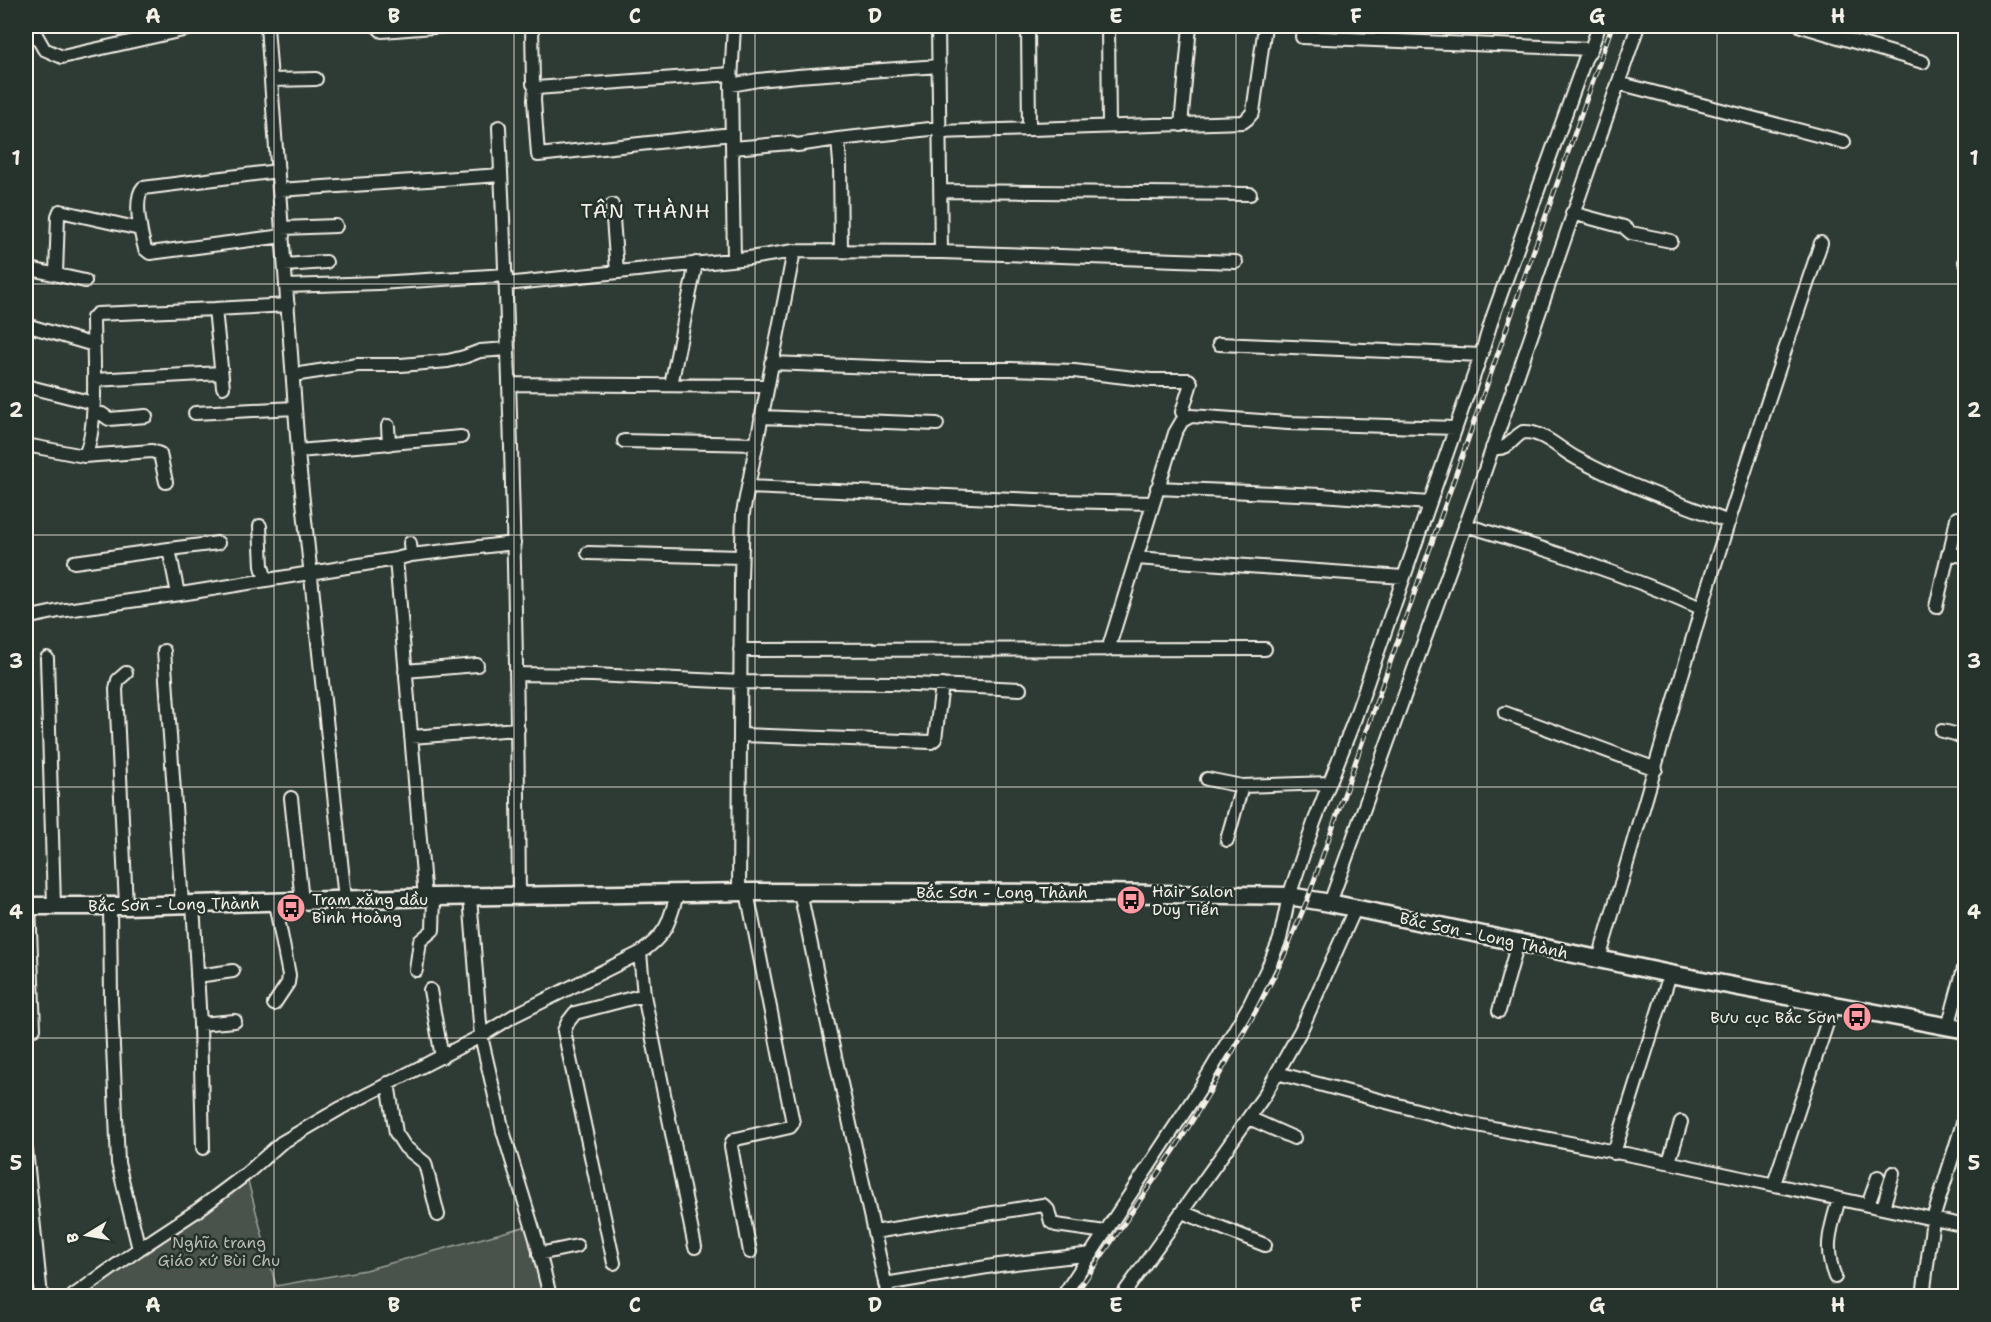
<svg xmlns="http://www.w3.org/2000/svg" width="1991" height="1322" viewBox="0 0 1991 1322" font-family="'Shantell Sans',sans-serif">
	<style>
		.green { fill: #48524c; stroke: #9ea29a; stroke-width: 1.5 }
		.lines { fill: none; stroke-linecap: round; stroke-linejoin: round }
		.street-casing { stroke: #f4f1e8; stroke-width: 16 }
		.secondary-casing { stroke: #f4f1e8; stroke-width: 21 }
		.street { stroke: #26332d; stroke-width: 12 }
		.secondary { stroke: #26332d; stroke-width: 16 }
		.rail-casing { stroke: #f4f1e8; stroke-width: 5 }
		.rail { stroke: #26332d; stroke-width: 3; stroke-dasharray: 9; stroke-linecap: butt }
		.grid { fill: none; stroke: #f4f1e8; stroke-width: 1.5; stroke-opacity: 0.55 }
		.labels { text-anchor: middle; stroke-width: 5; stroke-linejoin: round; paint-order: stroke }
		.poi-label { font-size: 16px; fill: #f4f1e8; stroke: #26332d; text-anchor: start }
		.street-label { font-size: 16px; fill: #f4f1e8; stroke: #26332d }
		.park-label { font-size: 16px; fill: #b8b9b1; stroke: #26332d }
		.quarter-label { font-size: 20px; letter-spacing: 1.5px; fill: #f4f1e8; stroke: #26332d }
		.neatline { fill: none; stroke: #f4f1e8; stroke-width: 2 }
		.grid-label { font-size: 20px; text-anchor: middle; font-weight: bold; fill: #f4f1e8 }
	</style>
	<rect width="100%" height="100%" fill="#2e3b34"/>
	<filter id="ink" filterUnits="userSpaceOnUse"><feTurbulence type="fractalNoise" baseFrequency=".0167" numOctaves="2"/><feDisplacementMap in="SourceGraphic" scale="12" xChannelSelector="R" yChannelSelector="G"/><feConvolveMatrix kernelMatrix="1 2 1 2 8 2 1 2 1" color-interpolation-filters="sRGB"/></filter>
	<g filter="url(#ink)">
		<path class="green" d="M 246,1174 L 276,1286 L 365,1270 L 531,1225 L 548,1296 L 73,1296 Z"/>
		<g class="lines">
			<g class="street-casing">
				<path id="street" d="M 31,26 L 44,49 L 62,57 L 201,26
					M 267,26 L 299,463 L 345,899
					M 377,26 L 382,31 L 446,26
					M 532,26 L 533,84 L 536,88 L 731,74
					M 1028,26 L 1029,129
					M 1108,26 L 1109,126
					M 1801,26 L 1923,62
					M 1302,37 L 1591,49
					M 271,80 L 316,79
					M 731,81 L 734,26
					M 1618,83 L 1844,142
					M 535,87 L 534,100 L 538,155 L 732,134
					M 1181,125 L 1190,26
					M 499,127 C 511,383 517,640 519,896
					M 939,132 L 1243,122 L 1247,119 L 1253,112 L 1265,26
					M 838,139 L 939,128
					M 733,148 L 790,143 L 797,145 L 838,139 L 840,163 L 841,250
					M 278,171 L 143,188 C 133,199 141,235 145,249 L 150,253 L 283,236
					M 279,190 L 501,175
					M 940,191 L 1250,194
					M 612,205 L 617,272
					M 1572,213 L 1624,227 L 1631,233 L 1671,241
					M 282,228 L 336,226
					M 941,252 L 1236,262
					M 734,259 L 731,85 L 758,80 L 798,76 L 939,66
					M 1965,262 L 1966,259
					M 285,265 L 326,262
					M 26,268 L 85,281
					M 56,274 L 58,216 L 60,211 L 140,229
					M 506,284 L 749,258 L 794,251
					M 286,286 L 378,283 L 506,275
					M 215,309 L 288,305
					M 26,325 L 94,345
					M 1219,344 L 1481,355
					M 771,363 L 928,369 L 1011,369 L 1074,371 L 1151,380 L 1189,380 L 1191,383 L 1182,412 L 1186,418
					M 293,375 L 358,365 L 401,365 L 448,361 L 464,357 L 480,351 L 508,349
					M 94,380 L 221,373
					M 509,384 L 767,386
					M 671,385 L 696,263
					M 26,386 L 93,403
					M 195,413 L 295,408
					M 93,414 L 102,414 L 109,419 L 146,416
					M 761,417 L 937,424
					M 388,426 L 389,444
					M 624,441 L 756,444
					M 26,445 L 84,456 C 99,432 93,349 93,318 L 97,314 L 215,309 L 223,387
					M 1492,448 C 1511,450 1509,440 1523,432 C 1543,431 1559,449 1576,458 C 1624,485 1678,502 1729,522
					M 298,451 L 461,437
					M 84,456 L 152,451 L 160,454 L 166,482
					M 748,487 L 1059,501 L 1153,503
					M 1157,488 L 1321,495 L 1429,503
					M 1465,525 C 1546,549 1625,574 1701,608
					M 260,526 L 262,566 L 266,580
					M 410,543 L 411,555
					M 169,549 L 218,543
					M 588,553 L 741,557
					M 1950,553 L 1957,518
					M 1136,558 L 1403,577
					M 396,559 L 411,555 L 514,543
					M 74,562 L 169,549 L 178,594
					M 1936,607 L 1948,554 L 1966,556
					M 26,618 L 59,611 L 187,593 L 396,559 L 425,898
					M 740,650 L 1265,649
					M 1108,650 L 1175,433 L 1182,421 L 1191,416 L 1288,423 L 1455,428
					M 164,651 L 182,904
					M 47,658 L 54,906
					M 405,671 L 477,665
					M 126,673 L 118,680 L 116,689 L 126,906
					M 516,674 L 593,675 L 741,682 L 892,683 L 1020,689
					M 1505,713 L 1656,769
					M 1942,731 C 1951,733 1963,734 1966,744
					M 741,735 L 931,742 L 935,739 L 942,685
					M 411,737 L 518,729
					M 1207,779 L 1242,786 L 1329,783
					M 291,798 L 302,901
					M 1227,840 L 1242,786
					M 747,892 L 793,1123 L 790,1127 L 736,1139 L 732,1142 L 731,1146 L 750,1252
					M 800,892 L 821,993 L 888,1296
					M 739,893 L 741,577 L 743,513 L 794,251 L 941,252 L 938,26
					M 470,897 L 481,1036 L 503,1131 L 536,1239 L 550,1296
					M 193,903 L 200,1024 L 203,1148
					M 1330,903 L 1475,499 L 1638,26
					M 29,906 L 34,1029
					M 110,906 L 111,999 L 118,1163 L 139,1249
					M 640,953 L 644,995 L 695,1247
					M 1599,959 C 1634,843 1666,726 1701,610 C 1738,487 1780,365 1821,243
					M 416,970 L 420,941 L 433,930 L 434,897
					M 197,976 L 233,971
					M 430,990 L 442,1057
					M 274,1004 L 288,983 L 289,975 L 275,903
					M 1499,1011 L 1518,942
					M 200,1024 L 235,1021
					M 1948,1027 L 1966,961
					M 1277,1073 L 1462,1122 L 1672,1163 L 1966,1226
					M 388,1083 L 396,1133 L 405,1147 L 425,1163 L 438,1215
					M 1249,1118 L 1294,1138
					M 26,1150 L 41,1296
					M 1614,1153 L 1670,974
					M 1669,1162 L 1681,1122
					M 1774,1184 L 1833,1005
					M 1868,1205 L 1878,1177
					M 1883,1208 L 1893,1173
					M 1182,1212 L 1265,1245
					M 874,1232 L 1043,1205 L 1048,1210 L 1051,1222 L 1056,1225 L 1105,1232
					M 539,1254 L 577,1246
					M 614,1263 L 564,1031 L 568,1022 L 575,1013 L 644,995
					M 1835,1277 C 1823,1247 1831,1228 1839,1199
					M 26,1279 L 39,1278
					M 885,1284 L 999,1265 L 1092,1254
					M 73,1296 L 139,1249 L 198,1210 L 246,1174 L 281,1143 L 341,1108 L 481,1036 L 515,1015 L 640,953 C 666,935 669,924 677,894
					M 1063,1296 L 1199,1090 L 1250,1004 L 1270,963 L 1280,939 L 1289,896 L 1315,820 L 1355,718 L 1481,355 L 1493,316 L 1585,59 L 1591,49 L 1599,26
					M 1122,1296 L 1264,1096 L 1301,1030 L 1355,909
					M 1923,1296 L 1933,1219 L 1966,1113"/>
			</g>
			<g class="secondary-casing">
				<path id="secondary" d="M 26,906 L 126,906 L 434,897 L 747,892 L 1095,893 L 1289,896 L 1330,903 L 1670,974 L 1966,1030"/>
			</g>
			<use href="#street" class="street"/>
			<use href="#secondary" class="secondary"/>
			<g class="rail-casing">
				<path id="rail" d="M 1074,1296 L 1175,1149 L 1210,1091 L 1262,1000 L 1284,956 L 1308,898 L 1612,26"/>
			</g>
			<use href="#rail" class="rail"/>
		</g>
	</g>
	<path class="grid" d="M 274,26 L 274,1296M 514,26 L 514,1296M 755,26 L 755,1296M 996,26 L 996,1296M 1236,26 L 1236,1296M 1477,26 L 1477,1296M 1717,26 L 1717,1296M 26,284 L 1966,284M 26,535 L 1966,535M 26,787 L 1966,787M 26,1038 L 1966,1038"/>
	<defs>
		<g id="bus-disc" transform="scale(1.5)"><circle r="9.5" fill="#ff9aa2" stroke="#26332d"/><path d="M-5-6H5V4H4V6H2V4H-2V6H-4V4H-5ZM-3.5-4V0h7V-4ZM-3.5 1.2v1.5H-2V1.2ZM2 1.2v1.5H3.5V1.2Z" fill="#111"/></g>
	</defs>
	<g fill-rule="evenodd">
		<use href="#bus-disc" x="1131" y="900"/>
		<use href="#bus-disc" x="291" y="908"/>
		<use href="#bus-disc" x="1857" y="1017"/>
	</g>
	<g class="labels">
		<g class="poi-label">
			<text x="1152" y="897">Hair Salon<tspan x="1152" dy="18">Duy Tiến</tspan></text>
			<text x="312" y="905">Trạm xăng dầu<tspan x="312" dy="18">Bình Hoàng</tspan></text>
			<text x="1836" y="1023" text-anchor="end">Bưu cục Bắc Sơn</text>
		</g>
		<g class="street-label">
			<text x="1002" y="898">Bắc Sơn - Long Thành</text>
			<text transform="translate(174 904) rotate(-1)" y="6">Bắc Sơn - Long Thành</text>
			<text transform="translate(1484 935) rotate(12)" y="6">Bắc Sơn - Long Thành</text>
		</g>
		<g class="park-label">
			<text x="219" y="1248">Nghĩa trang<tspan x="219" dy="18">Giáo xứ Bùi Chu</tspan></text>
		</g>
		<g class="quarter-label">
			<text x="646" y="218">TÂN THÀNH</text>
		</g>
	</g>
	<rect width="1991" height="1322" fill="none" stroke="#26332d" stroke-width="66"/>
	<g transform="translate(87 1235) rotate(259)" stroke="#26332d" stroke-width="4.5" paint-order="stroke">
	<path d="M0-4.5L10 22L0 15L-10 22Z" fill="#f4f1e8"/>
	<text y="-9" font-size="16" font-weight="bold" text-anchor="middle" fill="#f4f1e8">B</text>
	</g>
	<rect x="33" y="33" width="1925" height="1256" class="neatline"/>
	<g class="grid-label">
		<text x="153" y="23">A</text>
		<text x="394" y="23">B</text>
		<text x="635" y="23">C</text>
		<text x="875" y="23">D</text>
		<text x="1116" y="23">E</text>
		<text x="1356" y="23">F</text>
		<text x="1597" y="23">G</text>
		<text x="1838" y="23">H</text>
		<text x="16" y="165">1</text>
		<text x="1974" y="165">1</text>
		<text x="16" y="417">2</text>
		<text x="1974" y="417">2</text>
		<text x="16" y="668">3</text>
		<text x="1974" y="668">3</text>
		<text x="16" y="919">4</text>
		<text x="1974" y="919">4</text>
		<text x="16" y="1170">5</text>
		<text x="1974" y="1170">5</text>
		<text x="153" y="1312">A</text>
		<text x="394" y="1312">B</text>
		<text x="635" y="1312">C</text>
		<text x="875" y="1312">D</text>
		<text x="1116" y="1312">E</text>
		<text x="1356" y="1312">F</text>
		<text x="1597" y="1312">G</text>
		<text x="1838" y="1312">H</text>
	</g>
</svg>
